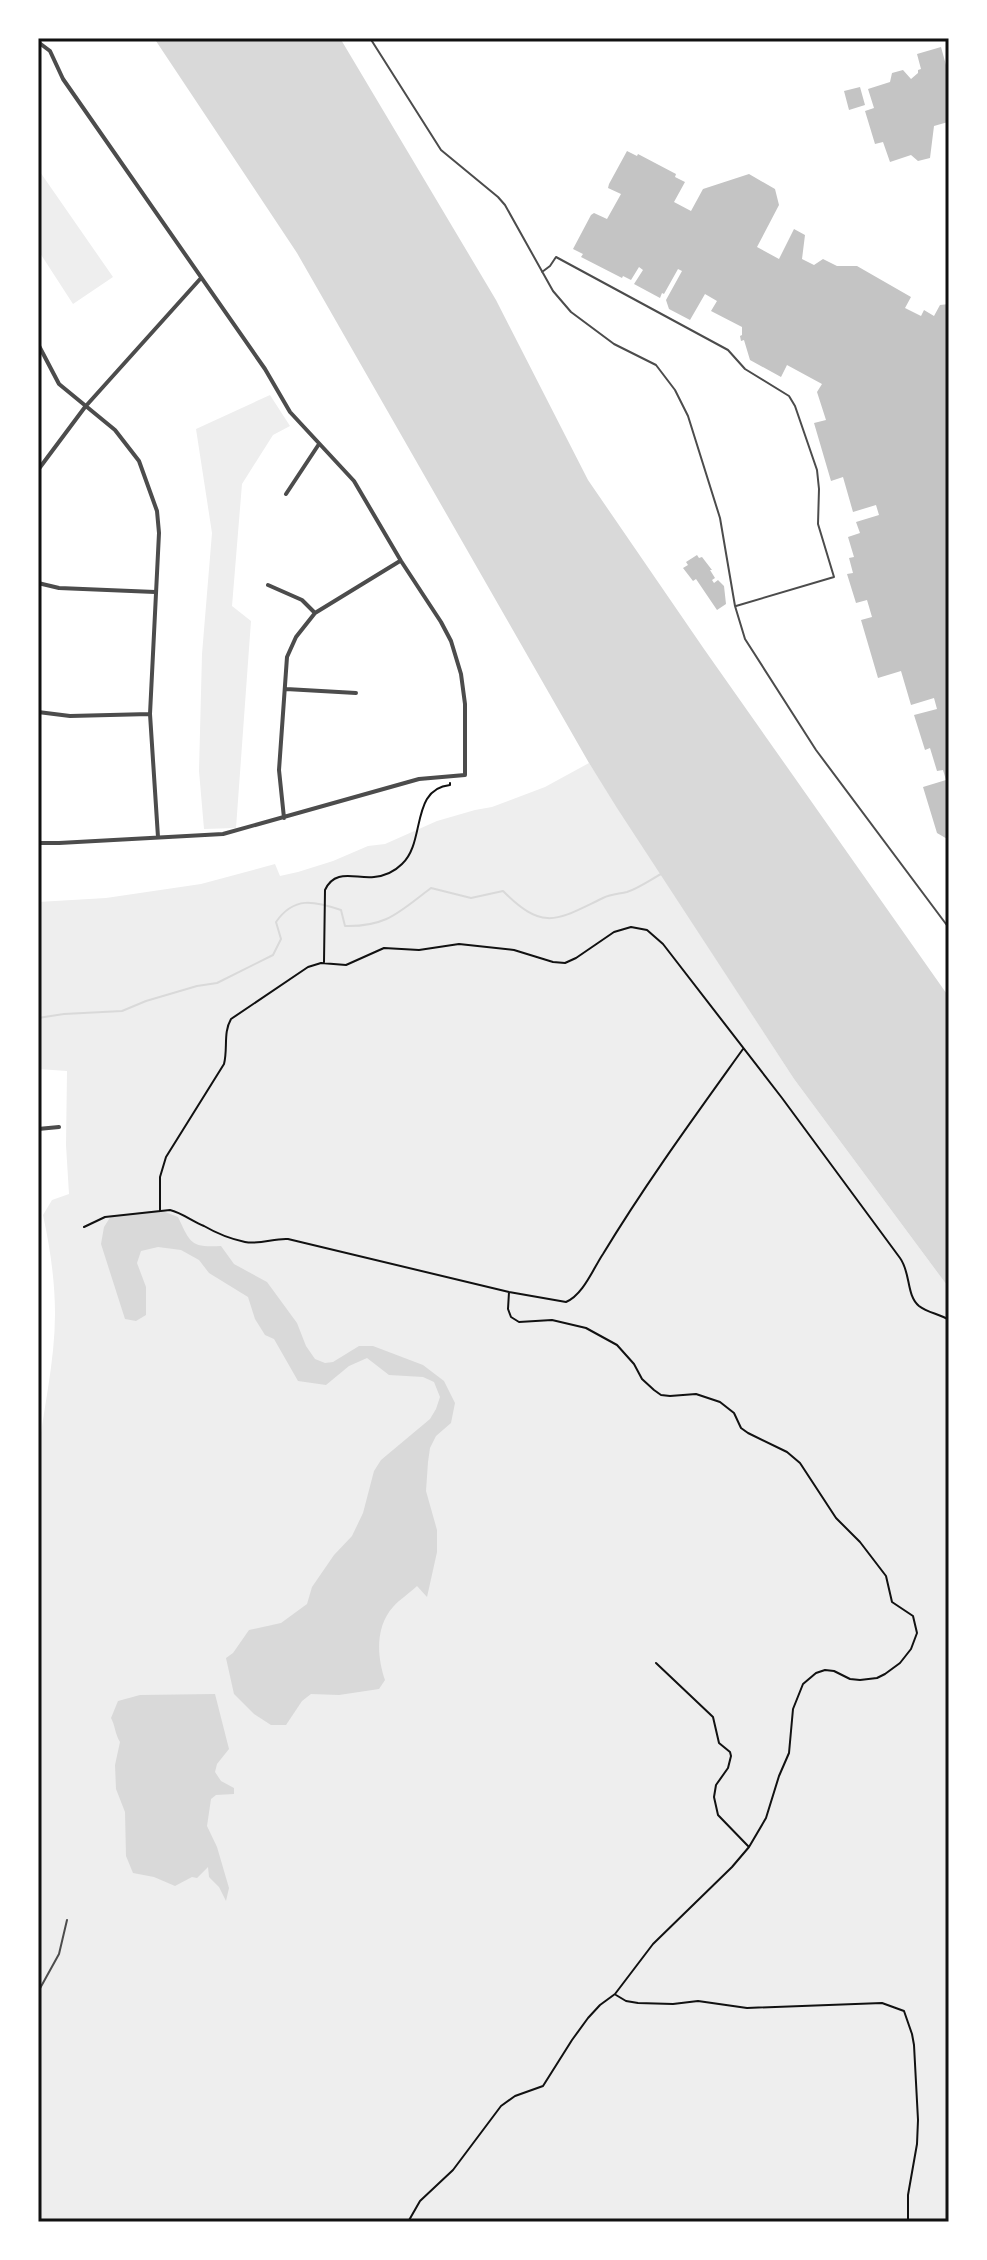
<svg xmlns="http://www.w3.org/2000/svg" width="987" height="2260" viewBox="0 0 987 2260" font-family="Signika,sans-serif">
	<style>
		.green { fill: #eee }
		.water { fill: #d9d9d9 }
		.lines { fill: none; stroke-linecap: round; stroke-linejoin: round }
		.stream { stroke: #d9d9d9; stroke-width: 2 }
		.building { fill: #c4c4c4 }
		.path { stroke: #111; stroke-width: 2 }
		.service { stroke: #4c4c4c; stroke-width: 2 }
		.minor { stroke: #4c4c4c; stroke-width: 4 }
		.neatline { fill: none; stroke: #111; stroke-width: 3 }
	</style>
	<rect width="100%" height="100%" fill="#fff"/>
	<path class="green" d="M 38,169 L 113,277 L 73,304 L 38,250 Z
		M 270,395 L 290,426 L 273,435 L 242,484 L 232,606 L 251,621 L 236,828 L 204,829 L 199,771 L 202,654 L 212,533 L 196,429 Z
		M 589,763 L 794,1079 L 949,1288 L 949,2222 L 38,2222 L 38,1457 C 43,1410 55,1362 55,1314 C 55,1281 50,1247 43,1215 L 52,1200 L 69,1194 L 66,1145 L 67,1071 L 38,1069 L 38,902 L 106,898 L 201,884 L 275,864 L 280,876 L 298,872 L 333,861 L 368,846 L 385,844 L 437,821 L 475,810 L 492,807 L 545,787 Z"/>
	<path class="water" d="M 154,38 L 340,38 L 496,300 L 588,480 L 704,649 L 949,997 L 949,1288 L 794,1079 L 617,808 L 589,763 L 297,253 Z
		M 160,1210 L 178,1217 C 190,1242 190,1248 221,1246 L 234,1264 L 267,1282 L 297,1323 L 306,1346 L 315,1359 L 325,1363 L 333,1362 L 359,1346 L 373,1346 L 423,1365 L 444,1381 L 455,1403 L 451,1423 L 436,1436 L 430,1448 L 428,1462 L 426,1491 L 437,1530 L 437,1552 L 427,1597 L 417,1586 C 410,1593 400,1599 393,1607 C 375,1627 377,1657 385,1680 L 379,1689 L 339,1695 L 311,1694 L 302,1701 L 286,1725 L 271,1725 L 254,1714 L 234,1694 L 226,1658 L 233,1653 L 249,1630 L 281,1623 L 307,1604 L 312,1587 L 334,1555 L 352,1536 L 363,1513 L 374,1471 L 381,1460 L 430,1419 L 436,1409 L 440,1397 L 434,1382 L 423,1377 L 389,1375 L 367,1358 L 349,1366 L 326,1385 L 298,1381 L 274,1339 L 265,1335 L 255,1319 L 248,1297 L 209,1273 L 199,1260 L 181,1250 L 158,1247 L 141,1251 L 137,1263 L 146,1287 L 146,1315 L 136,1321 L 125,1319 L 101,1244 L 104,1227 L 111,1216 Z
		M 215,1694 L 229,1749 L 217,1764 L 215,1772 L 221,1781 L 234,1788 L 234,1794 L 216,1795 L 211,1799 L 207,1826 L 217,1847 L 229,1888 L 226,1901 L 219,1887 L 209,1877 L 208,1867 L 197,1878 L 192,1877 L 175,1886 L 154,1877 L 133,1873 L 126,1856 L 125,1812 L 116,1789 L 115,1765 L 120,1742 C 115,1734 115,1725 111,1718 L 118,1701 L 140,1695 Z"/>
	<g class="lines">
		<path class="stream" d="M 38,1018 L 64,1014 L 122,1011 L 146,1001 L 197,986 L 217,983 L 273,955 L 281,939 L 276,922 C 294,896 314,901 341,910 L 345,926 C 387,927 399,912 431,888 L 471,898 L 503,891 C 544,932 557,920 603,898 C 611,894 619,894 627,892 C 639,888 650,880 661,874"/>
	</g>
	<path class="building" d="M 941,47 L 946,65 L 949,64 L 948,122 L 934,126 L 930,158 L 918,161 L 911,155 L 890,162 L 883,142 L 875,144 L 865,111 L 874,108 L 868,89 L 890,82 L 892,73 L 903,70 L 911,79 L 918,73 L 918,70 L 921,69 L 917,54 Z
		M 860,87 L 865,105 L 849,110 L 844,91 Z
		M 627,151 L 637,156 L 638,154 L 676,174 L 675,177 L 685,182 L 674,202 L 691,211 L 703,189 L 749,174 L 775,189 L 779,205 L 757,247 L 779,259 L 794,229 L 805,235 L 802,259 L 814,265 L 823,259 L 837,266 L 857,266 L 911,297 L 905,308 L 921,316 L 924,310 L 934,316 L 940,305 L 949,304 L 949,840 L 937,833 L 923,787 L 946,780 L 943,770 L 937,771 L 930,748 L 925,750 L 914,715 L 937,709 L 934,698 L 911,705 L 901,671 L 878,678 L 861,620 L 872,617 L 867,600 L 856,603 L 847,574 L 853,573 L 849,558 L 854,557 L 848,537 L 860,533 L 856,522 L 879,515 L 876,505 L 853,512 L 843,477 L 831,481 L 814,423 L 826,420 L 817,392 L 822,384 L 787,365 L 781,377 L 750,360 L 744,340 L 741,341 L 740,336 L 742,335 L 742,327 L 711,311 L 717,301 L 705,294 L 690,320 L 669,309 L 666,300 L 682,271 L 678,269 L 664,294 L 662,293 L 660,298 L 634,284 L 643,270 L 639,267 L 631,280 L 623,276 L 622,278 L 581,257 L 583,254 L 573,249 L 591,215 L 594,213 L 607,219 L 621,194 L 608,188 L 609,184 Z
		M 697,555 L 699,558 L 702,557 L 712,570 L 710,570 L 715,578 L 712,580 L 714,583 L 718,580 L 724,586 L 726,604 L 717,610 L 696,579 L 693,581 L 683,568 L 688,565 L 686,562 Z"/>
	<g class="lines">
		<path class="path" d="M 324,962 L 325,890 C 335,868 355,879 374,877 C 384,876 395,871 402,864 C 426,842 410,789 450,785 L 450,783
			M 160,1210 L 160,1177 L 166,1157 L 224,1064 C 228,1048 223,1033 231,1019 L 308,967 L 321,963 L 346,965 L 384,948 L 419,950 L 459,944 L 514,950 L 553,962 L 565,963 L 576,958 L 614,932 L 631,927 L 647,930 L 663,944 L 782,1098 L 900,1258 C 911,1273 906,1295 919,1306 C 928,1313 940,1314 949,1320
			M 84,1227 L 105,1217 L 170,1210 C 182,1213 192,1221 204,1226 C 216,1233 231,1239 245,1242 C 260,1245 274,1238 288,1239 L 509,1292 L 566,1302 C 583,1295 593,1269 603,1254 C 646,1183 695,1116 743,1049
			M 656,1663 L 713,1717 L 719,1743 L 730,1752 L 731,1756 L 728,1768 L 716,1785 L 714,1797 L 718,1815 L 748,1846
			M 616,1995 L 626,2001 L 638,2003 L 673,2004 L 698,2001 L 747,2008 L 882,2003 L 904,2011 L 912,2034 L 914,2045 L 918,2120 L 917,2144 L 908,2195 L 908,2222
			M 408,2222 L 420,2201 L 453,2170 L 501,2106 L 515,2096 L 543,2086 L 572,2040 L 588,2018 L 600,2005 L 615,1994 L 653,1944 L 732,1867 L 749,1847 L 766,1818 L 779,1776 L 789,1753 L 793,1709 L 803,1684 L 816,1673 L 825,1670 L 834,1671 L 850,1679 L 860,1680 L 877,1678 L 885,1674 L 900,1663 L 911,1649 L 917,1633 L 913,1616 L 892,1602 L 886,1576 L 860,1542 L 836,1518 L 800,1463 L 787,1452 L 748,1433 L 741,1428 L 734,1413 L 720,1402 L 696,1394 L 670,1396 L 661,1395 L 654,1390 L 642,1379 L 634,1364 L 617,1345 L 586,1328 L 552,1320 L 519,1322 L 511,1317 L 508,1309 L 509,1292"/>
		<path class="service" d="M 370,38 L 441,150 L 498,197 L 505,205 L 553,291 L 571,312 L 614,344 L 656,365 L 675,390 L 688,416 L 720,518 L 735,606 L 745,639 L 816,750 L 949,928
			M 542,272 L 550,266 L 556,257 L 728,350 L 745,369 L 789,396 L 795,406 L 817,470 L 819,489 L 818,524 L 834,577 L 736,606
			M 38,1992 L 59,1954 L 67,1920"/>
		<path class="minor" d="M 38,42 L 50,51 L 63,79 L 265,369 L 290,412 L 354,481 L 401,561 L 441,622 L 451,641 L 461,674 L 465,704 L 465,775 L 419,779 L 223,834 L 59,843 L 38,843
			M 38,344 L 59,384 L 115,430 L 139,461 L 157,511 L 159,533 L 150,714 L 158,837
			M 38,470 L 85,407 L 201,278
			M 286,494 L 319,444
			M 38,583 L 59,588 L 155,592
			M 268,585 L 302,600 L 315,613
			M 286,689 L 356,693
			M 38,712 L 70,716 L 150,714
			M 284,818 L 279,770 L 287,657 L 296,637 L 315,613 L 400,561
			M 38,969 L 39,969
			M 38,1129 L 59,1127"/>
	</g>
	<rect width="987" height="2260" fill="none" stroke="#ffffff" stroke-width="80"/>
	<rect x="40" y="40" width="907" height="2180" class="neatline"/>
</svg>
